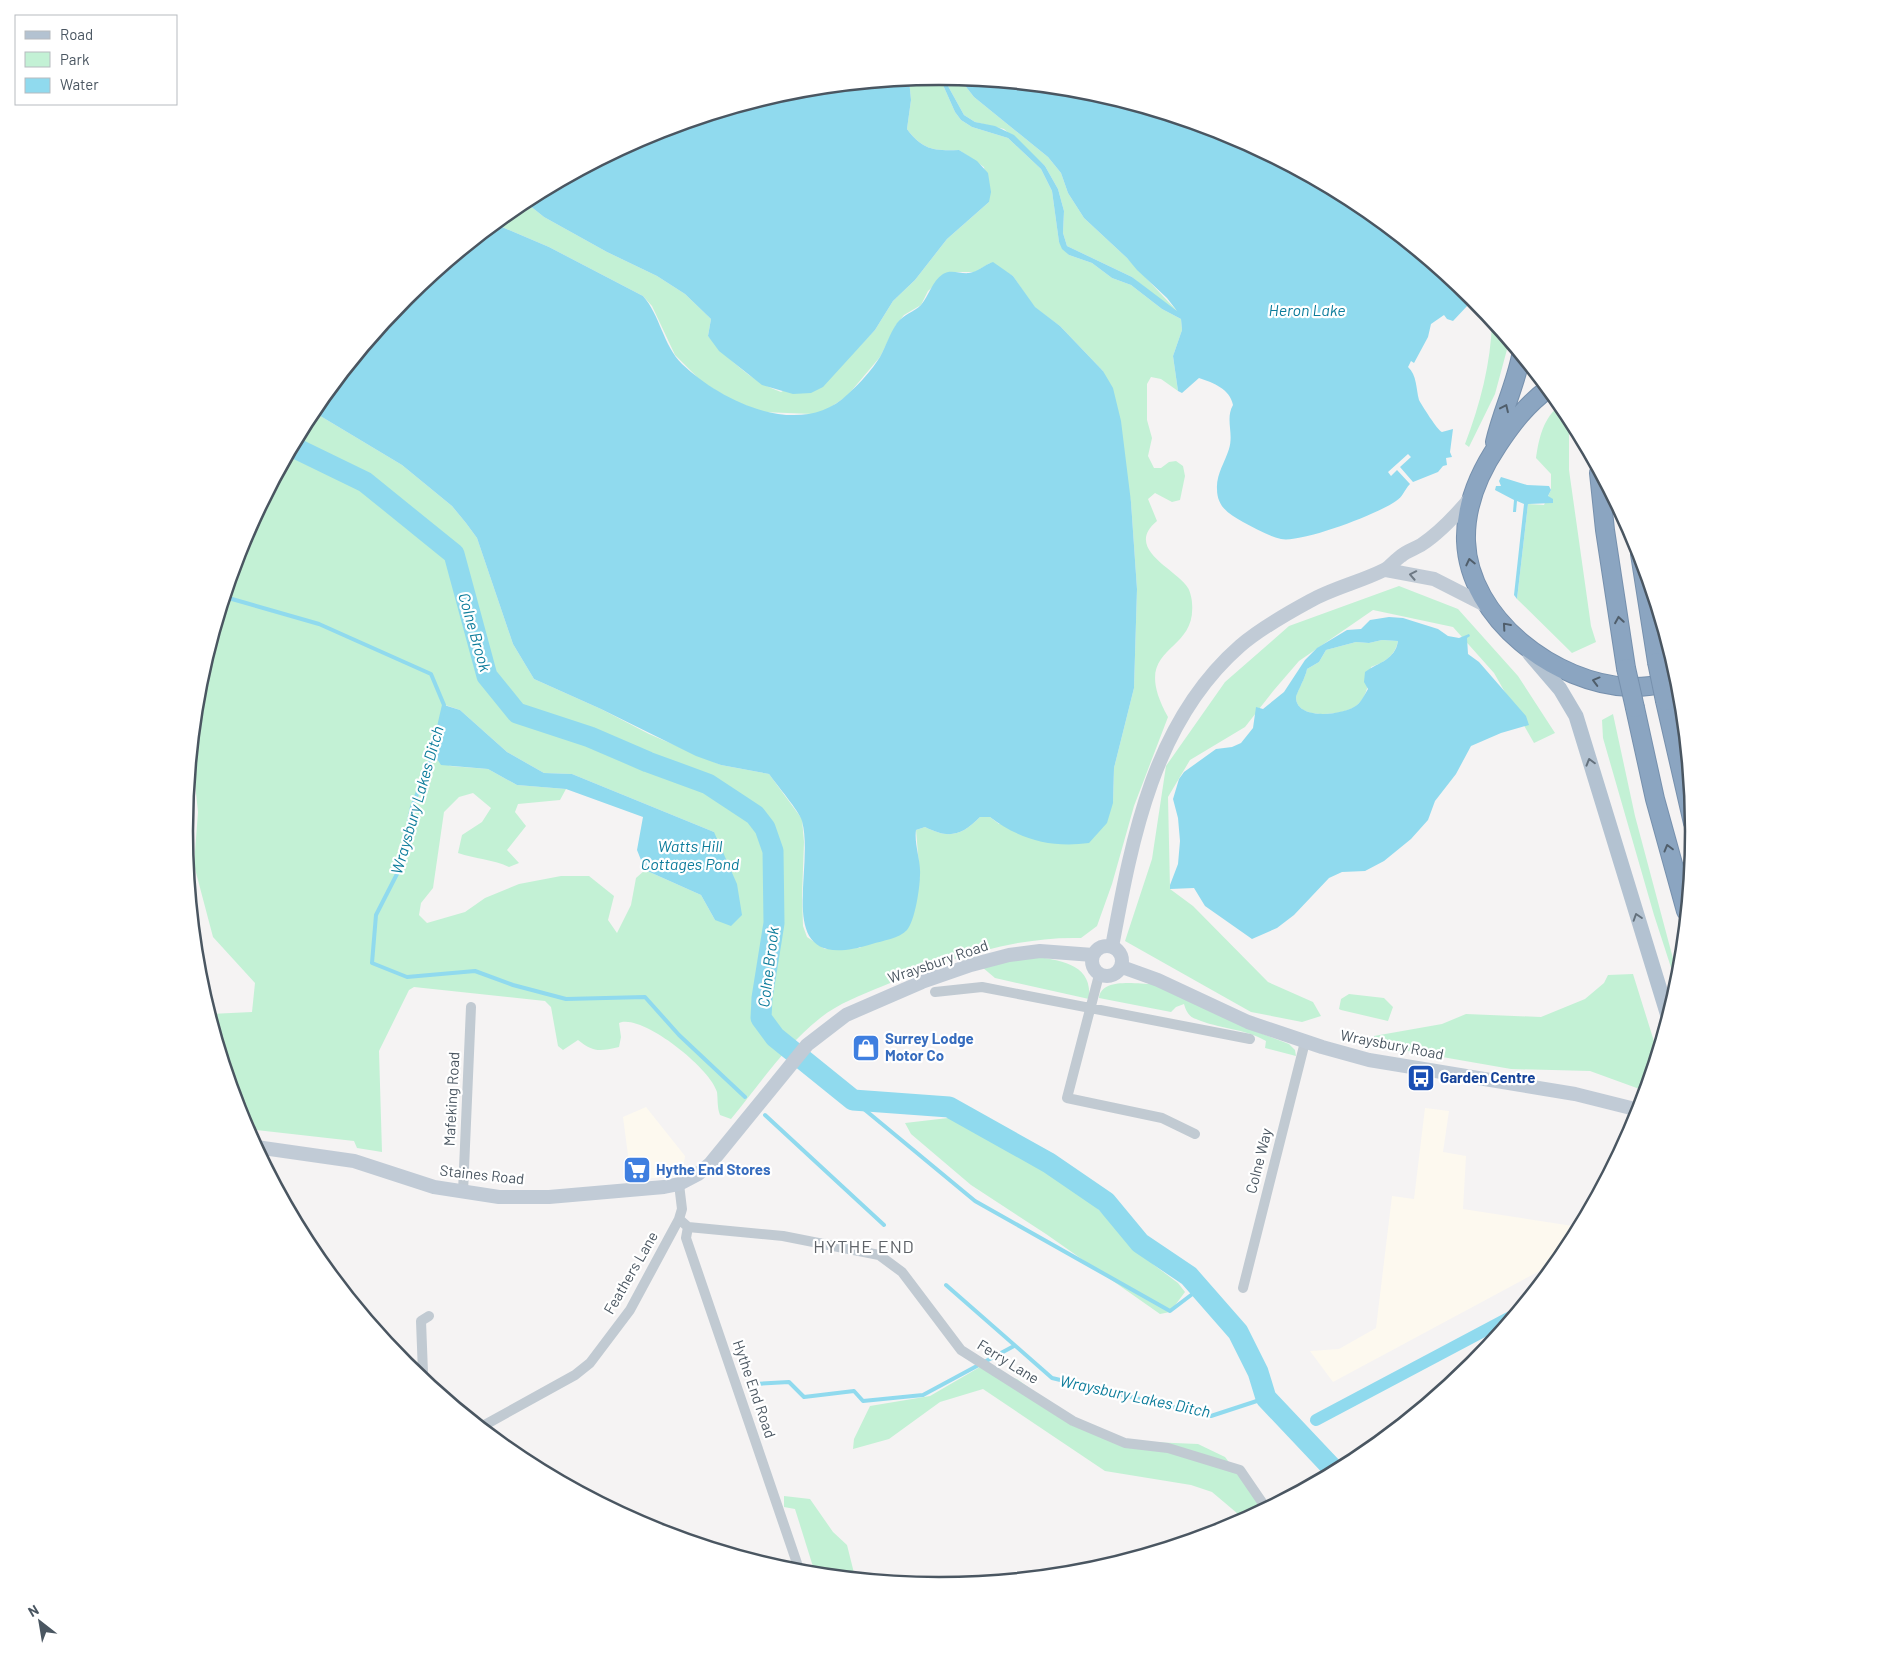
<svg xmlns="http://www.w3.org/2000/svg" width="1878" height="1662" viewBox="0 0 1878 1662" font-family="Barlow,sans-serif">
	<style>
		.commercial { fill: #fdf9ef }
		.green { fill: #c3f1d5; fill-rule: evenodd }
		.water { fill: #90daee; fill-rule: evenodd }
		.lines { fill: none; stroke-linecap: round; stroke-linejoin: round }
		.stream { stroke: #90daee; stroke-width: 4 }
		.canal { stroke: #90daee; stroke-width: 12 }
		.river { stroke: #90daee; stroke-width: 21 }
		.highway-casing { stroke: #7690ad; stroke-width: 20 }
		.street { stroke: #c1cad2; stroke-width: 10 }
		.secondary { stroke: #c1cbd6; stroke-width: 14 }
		.primary { stroke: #b3c2d1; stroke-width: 15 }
		.highway { stroke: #8ba5c1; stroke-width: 18 }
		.highway-bridge-casing { stroke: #7690ad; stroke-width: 20; stroke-linecap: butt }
		.highway-bridge { stroke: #8ba5c1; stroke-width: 18 }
		.oneway { stroke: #505e6b }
		.oneway2 { stroke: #6e7984 }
		.oneway3 { stroke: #64717d }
		.labels { text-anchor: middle; stroke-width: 4.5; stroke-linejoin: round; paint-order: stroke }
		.street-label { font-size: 15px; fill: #4a5661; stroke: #fff }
		.shop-label { font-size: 15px; font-weight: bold; fill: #366cbe; stroke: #fff; text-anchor: start }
		.transit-label { font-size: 15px; font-weight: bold; fill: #164399; stroke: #fff; text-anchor: start }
		.water-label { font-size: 16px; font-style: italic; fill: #0c7c9b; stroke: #fff }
		.quarter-label { font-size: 18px; letter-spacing: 1px; fill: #5f6368; stroke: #fff }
		.rim { fill: none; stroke: #4a5661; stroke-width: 2.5 }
	</style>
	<rect width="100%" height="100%" fill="#f5f3f3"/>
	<path class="commercial" d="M 646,1107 L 685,1156 L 684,1163 L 658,1178 L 631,1178 L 623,1117 Z
		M 1425,1108 L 1449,1111 L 1443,1152 L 1466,1156 L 1463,1209 L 1579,1227 L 1558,1261 L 1333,1382 L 1310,1351 L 1339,1349 L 1376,1328 L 1392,1196 L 1414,1199 Z"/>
	<path class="green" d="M 939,76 L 955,112 L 961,120 L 972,127 L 1008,138 L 1041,169 L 1052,191 L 1059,242 L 1069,255 L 1092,263 L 1112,278 L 1131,285 L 1162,309 L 1181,319 L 1182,330 L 1173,356 L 1178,391 L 1161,379 L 1151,377 L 1147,384 L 1147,420 L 1152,438 L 1148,456 L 1154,468 L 1161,468 L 1169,462 L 1176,461 L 1183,466 L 1185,476 L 1180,500 L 1172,502 L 1155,493 L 1148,499 L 1157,521 C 1123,549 1177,569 1188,588 C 1190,591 1192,599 1192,603 C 1197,657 1127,643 1168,717 L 1134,806 L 1112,884 L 1097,926 L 1081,938 C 1014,936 945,960 883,986 C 861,995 837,1004 819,1019 C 785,1046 758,1086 731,1119 L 720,1115 C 717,1107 718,1100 717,1092 C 711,1069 642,1013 619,1023 L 621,1037 L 619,1047 C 600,1051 594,1053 578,1040 L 563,1050 L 558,1046 L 551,1007 L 545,1001 L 414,987 L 409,990 L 379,1051 L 382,1152 L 357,1148 L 354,1141 L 247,1129 L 242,1120 L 210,1014 L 252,1012 L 255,983 L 213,937 L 194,865 L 198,812 L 192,756 L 199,683 L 242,542 L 312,411 L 402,465 L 452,506 L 466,523 L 477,538 L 513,644 L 534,679 L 601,709 L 649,734 L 721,765 L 769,774 L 802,819 L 804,842 L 802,896 L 803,926 L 807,937 L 825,949 L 860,948 L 920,878 L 916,830 L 925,827 C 949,839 961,836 980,817 L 990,817 L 999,824 L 1113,803 L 1114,768 L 1134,688 L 1137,589 L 1131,502 L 1103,371 L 1060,326 L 1034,307 L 1013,276 L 990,263 L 975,272 L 949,272 L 928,291 L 921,305 L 904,315 L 896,325 L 880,357 L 847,396 L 825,411 L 813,414 L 762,412 L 732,400 L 702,382 L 675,355 L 652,306 L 643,296 L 549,247 L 495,224 L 524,201 L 544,217 L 607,252 L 657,276 L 685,294 L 711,319 L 708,336 C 730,360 749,380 781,392 L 855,351 L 875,330 L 893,301 L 915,280 L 947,239 L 989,202 L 984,167 L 959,150 C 935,151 922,150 907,129 L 911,100 L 909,79 ZM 445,705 L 460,710 L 507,752 L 544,773 L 572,774 L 714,832 L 715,920 L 701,895 L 645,870 L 636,878 L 631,905 L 617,933 L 608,920 L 614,896 L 589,876 L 561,876 L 519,884 L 485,898 L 465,912 L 427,923 L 419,915 L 421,903 L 433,888 L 444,812 L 459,797 L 473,793 L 491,808 L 482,822 L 462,835 L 458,853 C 475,859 492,859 509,867 L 519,863 L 507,850 L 526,826 L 515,812 L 518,804 L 560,800 L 566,789 L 517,785 L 488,769 L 450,766 L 433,753 Z
		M 943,77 L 959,78 L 974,97 L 1048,157 L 1061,173 L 1068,193 L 1084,218 L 1127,258 L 1179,313 L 1167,306 L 1132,277 L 1067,246 L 1063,233 L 1064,211 L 1058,189 L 1045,166 L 1004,129 L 975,122 L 964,115 Z
		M 1492,321 L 1509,342 L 1495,394 L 1469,447 L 1465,444 C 1480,405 1491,363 1492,321 Z
		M 1561,404 L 1569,416 L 1569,470 L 1591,626 L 1596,642 L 1572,653 L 1517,599 L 1528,504 L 1544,505 L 1551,490 L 1551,474 L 1536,458 C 1539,438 1543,418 1561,404 Z
		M 1399,586 L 1458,609 L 1518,676 L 1555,733 L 1534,743 L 1494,673 L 1453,627 L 1373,610 L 1299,661 L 1274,690 L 1245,727 L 1190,760 L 1168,797 L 1170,889 L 1193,906 L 1268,982 L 1313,1002 L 1321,1016 L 1302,1022 L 1251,1012 L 1125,941 L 1152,859 L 1166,766 L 1225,682 L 1289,626 Z
		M 1382,640 L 1398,641 C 1395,656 1385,662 1371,667 C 1369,680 1368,697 1356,706 C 1344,715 1297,721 1296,698 C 1296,693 1306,677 1307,669 L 1319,662 L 1326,650 L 1356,642 L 1369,643 Z
		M 1613,714 L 1635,816 L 1679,981 L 1677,986 L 1654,915 L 1603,738 L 1602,720 Z
		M 1033,956 C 1060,961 1093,963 1089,999 L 995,978 L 982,967 Z
		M 1633,974 L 1657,1051 L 1645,1091 L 1590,1071 L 1511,1069 L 1385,1047 L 1375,1047 L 1374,1036 L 1442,1024 L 1466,1014 L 1541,1017 L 1585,999 L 1604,983 L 1608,975 Z
		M 1152,984 L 1244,1027 L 1289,1044 L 1295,1050 L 1296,1056 L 1265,1048 L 1266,1041 C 1244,1028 1219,1029 1196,1019 C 1189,1017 1186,1011 1184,1004 L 1176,1007 L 1171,1012 L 1099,998 C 1101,977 1138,984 1152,984 Z
		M 1349,994 L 1384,998 L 1393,1007 L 1388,1021 L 1341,1010 L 1339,1009 L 1341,999 Z
		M 948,1118 L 960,1119 L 984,1127 L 1072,1183 L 1154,1265 L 1178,1283 L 1185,1292 L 1170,1312 L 1160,1314 L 1046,1234 L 971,1185 L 911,1134 L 905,1123 Z
		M 985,1364 L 997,1374 L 1017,1379 L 1065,1414 L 1126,1441 L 1198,1444 L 1225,1457 L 1265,1509 L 1244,1519 L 1212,1492 L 1191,1485 L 1105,1471 L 983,1389 L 940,1402 L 889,1439 L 853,1449 L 854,1439 L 870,1406 L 930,1396 Z
		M 784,1496 L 810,1499 L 833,1532 L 847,1545 L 855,1577 L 815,1573 L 795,1509 L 784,1507 Z"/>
	<path class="water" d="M 939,76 L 943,77 L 964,115 L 975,122 L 995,126 L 1014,135 L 1045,166 L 1058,189 L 1064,211 L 1063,233 L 1067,246 L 1132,277 L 1177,311 L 1167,298 L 1137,270 L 1127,258 L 1084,218 L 1068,193 L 1061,173 L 1048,157 L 974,97 L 959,78 L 1087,91 L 1228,134 L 1359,204 L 1476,301 L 1469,304 L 1453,321 L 1447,319 L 1444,315 L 1431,324 L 1428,337 L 1414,363 L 1411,361 L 1408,367 C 1417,375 1416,389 1419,400 C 1421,404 1438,431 1442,432 L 1453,429 L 1450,452 L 1452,457 L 1446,458 L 1447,465 L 1443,466 L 1438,472 L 1413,482 L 1400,467 L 1411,457 L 1408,454 L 1388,472 L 1391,476 L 1397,470 L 1410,484 C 1404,490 1403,497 1396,501 C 1378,514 1302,543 1281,539 C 1268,536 1255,528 1243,522 C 1229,514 1217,507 1217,489 C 1216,475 1225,462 1229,449 C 1234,433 1225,419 1233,405 C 1230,389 1214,383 1199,378 L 1182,393 L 1178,391 L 1173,356 L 1182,330 L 1181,319 L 1162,309 L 1131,285 L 1112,278 L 1092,263 L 1069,255 L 1062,249 L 1059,242 L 1052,191 L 1041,169 L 1008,138 L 972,127 L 961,120 L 955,112 Z
		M 909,79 L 911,100 L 907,129 C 922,150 935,151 959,150 L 977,161 L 988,173 L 991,192 L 989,202 L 947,239 L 915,280 L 893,301 L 875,330 L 823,387 L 811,393 L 793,394 L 762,385 L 719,351 L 708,336 L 711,319 L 685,294 L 657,276 L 607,252 L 544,217 L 524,201 L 650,134 L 792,91 Z
		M 495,224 L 549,247 L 643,296 C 660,315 663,345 682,364 C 722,402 801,440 848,394 C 860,383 872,370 880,357 C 886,346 890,333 897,323 C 904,314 914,312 921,305 C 929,296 932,281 943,274 C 951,269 960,274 969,273 C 978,272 984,265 993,262 L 1013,276 L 1035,307 L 1060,326 L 1103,371 L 1113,388 L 1121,421 L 1131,502 L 1137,589 L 1134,688 L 1114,768 L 1113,803 L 1107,823 L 1089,843 C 1052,848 1020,840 990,817 L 980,817 C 961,836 949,839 925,827 L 916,830 C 914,845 921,860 920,875 C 920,887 915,921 907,930 C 900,938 882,941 872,944 C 768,977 816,873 802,821 C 800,812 776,784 769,774 L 721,765 L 696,756 L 601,709 L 534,679 L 513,644 L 477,538 L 466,523 L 452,506 L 402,465 L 312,411 L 406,297 Z
		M 1501,477 L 1527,485 L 1549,486 L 1551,490 L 1548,496 L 1553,499 L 1553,503 L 1528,504 L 1517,599 L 1514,595 L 1524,504 L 1517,501 L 1516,512 L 1513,512 L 1514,500 L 1495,490 L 1496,486 L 1501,486 L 1499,481 Z
		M 1389,617 L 1403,618 L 1438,629 L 1448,636 L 1459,638 L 1469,634 L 1470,636 L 1467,638 L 1468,654 L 1479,662 L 1526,716 L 1529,725 L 1501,733 L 1471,746 L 1456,774 L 1435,801 L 1428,820 L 1411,839 L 1384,861 L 1365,871 L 1342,872 L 1329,878 L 1294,915 L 1277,928 L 1252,939 L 1205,906 L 1194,888 L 1170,889 L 1170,885 L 1178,864 L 1180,841 L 1178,818 L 1173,799 L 1179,779 L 1184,772 L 1216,749 L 1232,747 L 1241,743 L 1253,728 L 1256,707 L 1263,709 L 1284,692 L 1305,660 L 1317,648 L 1347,630 L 1361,629 L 1370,620 ZM 1382,640 L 1398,641 C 1395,660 1379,662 1365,672 L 1364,682 L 1368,689 C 1365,694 1361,702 1357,705 C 1345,715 1297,721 1296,698 C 1296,694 1306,677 1307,669 L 1319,662 L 1326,650 L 1356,642 L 1369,643 Z
		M 444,705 L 460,710 L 507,752 L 544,773 L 572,774 L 714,832 L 737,884 L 742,915 L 731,926 L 715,920 L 701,895 L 645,870 L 637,850 L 643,817 L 566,789 L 517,785 L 488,769 L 441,765 L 433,753 Z"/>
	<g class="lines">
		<path class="stream" d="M 225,597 L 319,624 L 431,674 L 444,705 L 433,753 L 412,807 L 398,872 L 376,915 L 372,963 L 407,977 L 475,971 L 513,985 L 566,999 L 645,997 L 679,1035 L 745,1097
			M 853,1100 L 975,1201 L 1170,1311 L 1199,1289
			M 765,1115 L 884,1225
			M 946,1285 L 1052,1378 L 1211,1416 L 1266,1398
			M 754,1384 L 789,1382 L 804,1397 L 854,1391 L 863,1401 L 923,1395 L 1014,1346"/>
		<path class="canal" d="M 1316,1420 L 1514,1315"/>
		<path class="river" d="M 293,447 L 365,482 L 454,554 L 487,676 L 517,713 L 590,737 L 648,762 L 708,784 L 755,815 L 765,828 L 773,851 L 774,923 L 762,998 L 761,1018 L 775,1037 L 853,1100 L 949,1107 L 1049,1163 L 1106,1202 L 1140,1243 L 1189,1276 L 1238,1332 L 1258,1372 L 1266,1398 L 1335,1471"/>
		<g class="highway-casing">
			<path id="highway" d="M 1548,389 C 1527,404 1512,424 1498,445 C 1479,473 1465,507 1466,541 C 1469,619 1555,684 1630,687 C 1646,688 1663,684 1678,681
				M 1495,442 C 1502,412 1515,386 1521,356
				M 1599,473 L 1605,530 L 1626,668
				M 1640,554 L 1657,662
				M 1665,701 L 1693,823
				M 1635,708 L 1655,799 L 1686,911"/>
		</g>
		<path class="street" d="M 1099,975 L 1067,1098 L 1162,1118 L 1195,1134
			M 935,992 L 982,987 L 1250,1039
			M 463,1192 L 471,1007
			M 679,1219 L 688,1227 L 686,1238 L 800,1572
			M 688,1227 L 783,1236 L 879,1255 L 902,1272 L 961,1350 L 1073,1421 L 1125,1443 L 1168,1448 L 1240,1470 L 1266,1508
			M 1243,1288 L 1305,1042
			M 426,1382 L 423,1373 L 421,1321 L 429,1316
			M 481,1427 L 575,1375 L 590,1363 L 630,1310 L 679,1219 L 682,1209 L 679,1184"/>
		<path class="secondary" d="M 1386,570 L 1434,579 L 1489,607
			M1092 961a15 15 0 1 1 30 0a15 15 0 1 1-30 0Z
			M 1112,947 C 1132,839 1153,722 1240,646 C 1261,628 1286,614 1310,601 C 1333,588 1360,582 1384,570 C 1390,567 1395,560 1401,556 C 1407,551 1414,549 1421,545 C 1441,532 1458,513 1473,495
			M 1122,967 L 1158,980 L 1248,1022 L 1322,1047 L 1369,1060 L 1575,1094 L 1639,1110
			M 256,1147 L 354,1161 L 434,1187 L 499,1197 L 549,1197 L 664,1187 L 679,1184 L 698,1174 L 710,1164 L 807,1045 L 846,1015 L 922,982 L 971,965 L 1009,955 L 1040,951 L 1093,955"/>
		<path class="primary" d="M 1530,654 L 1560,689 L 1576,716 L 1668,1016"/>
		<use href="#highway" class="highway"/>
		<g class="highway-bridge-casing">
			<path id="highway-bridge" d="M 1657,662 L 1665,701
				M 1626,668 L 1635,708"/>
		</g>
		<use href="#highway-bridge" class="highway-bridge"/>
	</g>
	<defs><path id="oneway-chevron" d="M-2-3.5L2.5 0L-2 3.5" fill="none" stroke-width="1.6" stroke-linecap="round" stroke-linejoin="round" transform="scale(1.25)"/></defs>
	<g class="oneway">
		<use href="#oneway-chevron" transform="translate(1505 408) rotate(-65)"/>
		<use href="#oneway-chevron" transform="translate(1470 562) rotate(-103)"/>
		<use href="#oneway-chevron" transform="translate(1619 620) rotate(-99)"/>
		<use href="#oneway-chevron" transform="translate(1506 626) rotate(-131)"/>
		<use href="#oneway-chevron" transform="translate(1596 681) rotate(-165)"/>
		<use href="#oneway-chevron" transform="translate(1668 848) rotate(-105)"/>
	</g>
	<use class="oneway2" href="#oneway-chevron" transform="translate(1413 575) rotate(-169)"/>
	<g class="oneway3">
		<use href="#oneway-chevron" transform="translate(1590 762) rotate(-106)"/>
		<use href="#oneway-chevron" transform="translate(1637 917) rotate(-108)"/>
	</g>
	<defs>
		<g id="shop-square" transform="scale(1.4375)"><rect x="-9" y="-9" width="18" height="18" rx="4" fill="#3f7fe0" stroke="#fff"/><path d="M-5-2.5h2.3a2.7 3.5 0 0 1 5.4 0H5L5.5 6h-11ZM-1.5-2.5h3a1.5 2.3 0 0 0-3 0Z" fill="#fff"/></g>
		<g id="bus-square" transform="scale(1.4375)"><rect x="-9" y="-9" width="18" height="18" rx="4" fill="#1a4fb4" stroke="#fff"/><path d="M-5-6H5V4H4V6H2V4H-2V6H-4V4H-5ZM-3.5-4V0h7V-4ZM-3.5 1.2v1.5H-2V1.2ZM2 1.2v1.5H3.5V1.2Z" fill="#fff"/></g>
		<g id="supermarket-square" transform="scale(1.4375)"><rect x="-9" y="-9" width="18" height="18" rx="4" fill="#3f7fe0" stroke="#fff"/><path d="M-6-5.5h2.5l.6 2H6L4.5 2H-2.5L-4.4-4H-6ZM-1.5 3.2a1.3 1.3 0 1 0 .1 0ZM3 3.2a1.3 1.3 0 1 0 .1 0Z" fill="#fff"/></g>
	</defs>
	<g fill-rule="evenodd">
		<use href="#shop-square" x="866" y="1048"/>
		<use href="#bus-square" x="1421" y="1078"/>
		<use href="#supermarket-square" x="637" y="1170"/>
	</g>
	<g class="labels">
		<g class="street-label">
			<text transform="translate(938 962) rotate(-19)" y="5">Wraysbury Road</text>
			<text transform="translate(1392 1045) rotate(11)" y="5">Wraysbury Road</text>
			<text transform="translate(452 1099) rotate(-87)" y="5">Mafeking Road</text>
			<text transform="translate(1259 1161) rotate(-76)" y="5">Colne Way</text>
			<text transform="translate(482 1175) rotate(6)" y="5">Staines Road</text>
			<text transform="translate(631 1273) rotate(-60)" y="5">Feathers Lane</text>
			<text transform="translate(1008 1362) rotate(32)" y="5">Ferry Lane</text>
			<text transform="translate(754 1389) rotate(71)" y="5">Hythe End Road</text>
		</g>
		<g class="shop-label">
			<text x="885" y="1044">Surrey Lodge<tspan x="885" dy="17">Motor Co</tspan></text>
			<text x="656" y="1175">Hythe End Stores</text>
		</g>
		<g class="transit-label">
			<text x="1440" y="1083">Garden Centre</text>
		</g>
		<g class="water-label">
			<text x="1307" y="316">Heron Lake</text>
			<text transform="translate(475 632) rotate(74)" y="6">Colne Brook</text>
			<text transform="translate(417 800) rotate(-74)" y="6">Wraysbury Lakes Ditch</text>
			<text x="690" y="852">Watts Hill<tspan x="690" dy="18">Cottages Pond</tspan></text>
			<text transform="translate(768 967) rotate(-83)" y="6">Colne Brook</text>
			<text transform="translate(1135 1396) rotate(12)" y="6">Wraysbury Lakes Ditch</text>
		</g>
		<g class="quarter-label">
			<text x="864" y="1253">HYTHE END</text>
		</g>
	</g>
	<path d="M0 0H1878V1662H0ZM193 831a746 746 0 1 1 1492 0a746 746 0 1 1-1492 0Z" fill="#fff" fill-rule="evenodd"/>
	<path class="rim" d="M193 831a746 746 0 1 1 1492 0a746 746 0 1 1-1492 0Z"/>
	<rect x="15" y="15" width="162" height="90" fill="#ffffff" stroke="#b7bbc0"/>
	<rect x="25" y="31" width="25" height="8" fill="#b3c2d1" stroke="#b7bbc0"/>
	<text x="60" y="40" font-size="15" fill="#4a5661">Road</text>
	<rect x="25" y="52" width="25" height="15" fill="#c3f1d5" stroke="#b7bbc0"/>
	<text x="60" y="65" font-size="15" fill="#4a5661">Park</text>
	<rect x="25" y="78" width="25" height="15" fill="#90daee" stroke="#b7bbc0"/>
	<text x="60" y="90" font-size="15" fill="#4a5661">Water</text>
	<g transform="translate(40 1622) rotate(329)" stroke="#ffffff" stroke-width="4" paint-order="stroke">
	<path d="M0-4L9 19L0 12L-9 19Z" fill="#4a5661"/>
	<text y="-8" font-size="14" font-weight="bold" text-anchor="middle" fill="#4a5661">N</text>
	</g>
</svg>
